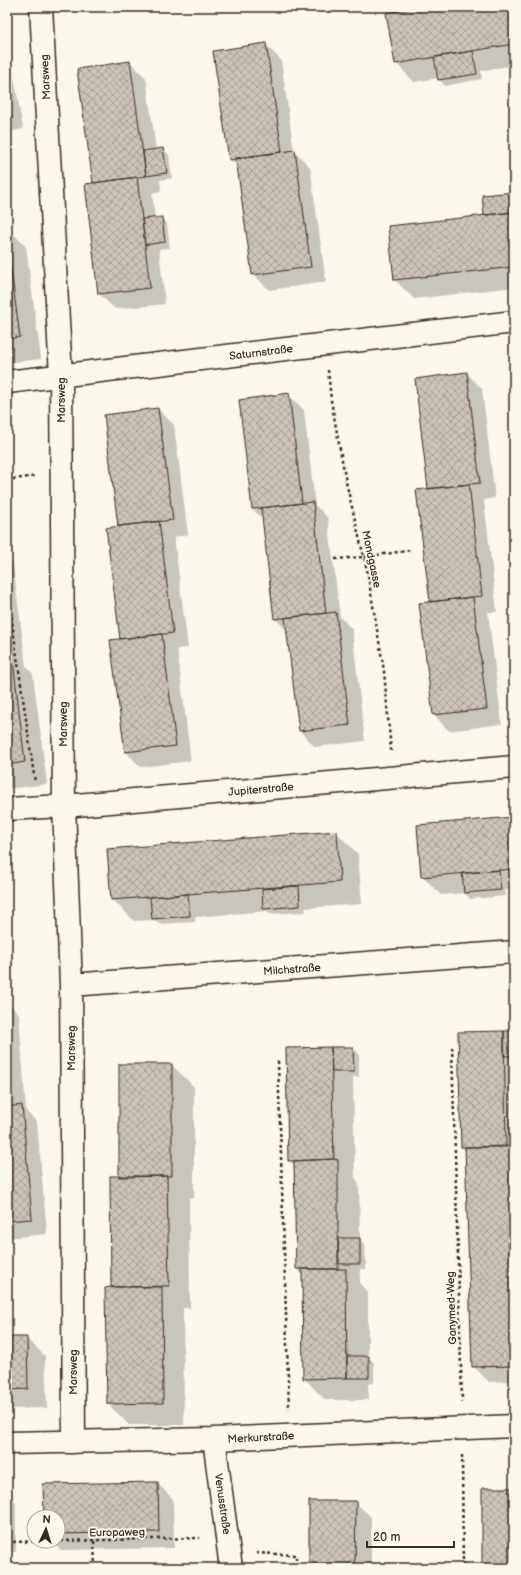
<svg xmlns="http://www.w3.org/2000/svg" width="521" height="1575" viewBox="0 0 521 1575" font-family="'Balsamiq Sans',sans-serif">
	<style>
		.shadow { fill: #0003 }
		.building { fill: url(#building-cross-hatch); stroke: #3b2a1e }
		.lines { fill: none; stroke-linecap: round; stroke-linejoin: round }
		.minor-casing { stroke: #3b2a1e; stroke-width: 25 }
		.path { stroke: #3b2a1e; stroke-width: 2.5; stroke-dasharray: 3 3; stroke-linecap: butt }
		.minor { stroke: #fbf7ec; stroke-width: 22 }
		.labels { text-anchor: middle; stroke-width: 4; stroke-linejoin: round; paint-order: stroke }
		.street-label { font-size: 11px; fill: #3b2a1e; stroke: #fbf7ec }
	</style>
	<defs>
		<pattern id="building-cross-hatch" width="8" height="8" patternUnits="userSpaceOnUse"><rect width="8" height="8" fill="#ccc4b9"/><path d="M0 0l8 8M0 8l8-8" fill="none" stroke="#a79f96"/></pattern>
	</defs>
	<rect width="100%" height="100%" fill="#fbf7ec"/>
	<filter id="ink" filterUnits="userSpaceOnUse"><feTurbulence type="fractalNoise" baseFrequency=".025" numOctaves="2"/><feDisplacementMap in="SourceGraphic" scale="8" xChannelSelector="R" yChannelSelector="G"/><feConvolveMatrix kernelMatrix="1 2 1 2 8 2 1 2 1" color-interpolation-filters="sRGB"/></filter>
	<g filter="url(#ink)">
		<path class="shadow" d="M 425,7 L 514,7 L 514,65 L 481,71 L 482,79 L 445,86 L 438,78 L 414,82 L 396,63 Z
			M 265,44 L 281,60 L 294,151 L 310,167 L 326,282 L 269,290 L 253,274 L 239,168 L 230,159 Z
			M 130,62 L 146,78 L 156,150 L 163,149 L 169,155 L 172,178 L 160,180 L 161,191 L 152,193 L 155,219 L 162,218 L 167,224 L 170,248 L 159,249 L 165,304 L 115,309 L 99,294 L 94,184 Z
			M 7,65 L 13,71 L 23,129 L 7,132 Z
			M 514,193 L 514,287 L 414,299 L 395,280 L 389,227 L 487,216 L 485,215 Z
			M 7,227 L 26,247 L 41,359 L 7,363 Z
			M 467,373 L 482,389 L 495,498 L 484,500 L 497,612 L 488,612 L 502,724 L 449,731 L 434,715 L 420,604 L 431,603 Z
			M 288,394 L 304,410 L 315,505 L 328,518 L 340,617 L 352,629 L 365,741 L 315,747 L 300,731 L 288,631 L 275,619 L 264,520 L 252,509 Z
			M 158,409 L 174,425 L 188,535 L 174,537 L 188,648 L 177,649 L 191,761 L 141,767 L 126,752 L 121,640 L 120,527 L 105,416 Z
			M 7,557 L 13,563 L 26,666 L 33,674 L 47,784 L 7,789 Z
			M 514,818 L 514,889 L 505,890 L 506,896 L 470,899 L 465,893 L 441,895 L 422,876 Z
			M 336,832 L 358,854 L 362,904 L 305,908 L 306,912 L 270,914 L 267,911 L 195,917 L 195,922 L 159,924 L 154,920 L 134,921 L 112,899 Z
			M 7,990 L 8,1003 L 19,1014 L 26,1111 L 37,1122 L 47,1234 L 7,1238 Z
			M 514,1032 L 514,1381 L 489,1382 L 473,1366 L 467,1152 L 462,1147 Z
			M 353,1048 L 359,1054 L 359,1077 L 353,1077 L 355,1178 L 359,1183 L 360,1239 L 365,1245 L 366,1269 L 360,1269 L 360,1284 L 368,1292 L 368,1357 L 374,1363 L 374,1383 L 368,1384 L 369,1400 L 325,1400 L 304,1378 L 303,1275 L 297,1269 L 295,1166 L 289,1160 L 287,1049 Z
			M 172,1065 L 194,1087 L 194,1198 L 189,1198 L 190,1308 L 183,1308 L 184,1425 L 129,1425 L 108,1404 L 112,1288 L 111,1177 L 120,1178 Z
			M 7,1338 L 26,1338 L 45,1356 L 47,1408 L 7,1409 Z
			M 157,1483 L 173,1499 L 174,1548 L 60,1550 L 52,1541 L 58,1541 L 58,1517 L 45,1517 Z
			M 7,1494 L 16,1502 L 16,1552 L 7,1552 Z
			M 355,1502 L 371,1517 L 371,1568 L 310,1568 Z"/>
		<path class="building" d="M 419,7 L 514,7 L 514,44 L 395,64 L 386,13 Z
			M 266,43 L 282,152 L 229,160 L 213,51 Z
			M 473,51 L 477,74 L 438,80 L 434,57 Z
			M 130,61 L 146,176 L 93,183 L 77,69 Z
			M 7,88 L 12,118 L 7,119 Z
			M 163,148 L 167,173 L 146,176 L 143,151 Z
			M 295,150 L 311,267 L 252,275 L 236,158 Z
			M 137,177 L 150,288 L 98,294 L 85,184 Z
			M 514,192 L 514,212 L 484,215 L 482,195 Z
			M 514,212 L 514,267 L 394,280 L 388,226 Z
			M 162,217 L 165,242 L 145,245 L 142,219 Z
			M 7,240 L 20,337 L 7,339 Z
			M 467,372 L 480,483 L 428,489 L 415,379 Z
			M 289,393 L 302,503 L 252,509 L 239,400 Z
			M 158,408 L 173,520 L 118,526 L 104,415 Z
			M 469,484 L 482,596 L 430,602 L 416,490 Z
			M 313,502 L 326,613 L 274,619 L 261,508 Z
			M 159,521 L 173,633 L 120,639 L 106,528 Z
			M 473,597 L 487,709 L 433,715 L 419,603 Z
			M 336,612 L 350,725 L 299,731 L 285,618 Z
			M 162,634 L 176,746 L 125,752 L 110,640 Z
			M 7,651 L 12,651 L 25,762 L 7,765 Z
			M 514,817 L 514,869 L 421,877 L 417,825 Z
			M 337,831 L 340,882 L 111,900 L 107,849 Z
			M 499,870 L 501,890 L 464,893 L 462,873 Z
			M 299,886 L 300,906 L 263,909 L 262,889 Z
			M 188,894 L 190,916 L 152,919 L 150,897 Z
			M 504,1031 L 506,1147 L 461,1147 L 458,1032 Z
			M 504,1031 L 514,1031 L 514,1056 L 504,1056 Z
			M 7,1045 L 11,1106 L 7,1107 Z
			M 331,1047 L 334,1159 L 288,1161 L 286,1048 Z
			M 331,1047 L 353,1047 L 354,1072 L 332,1072 Z
			M 119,1064 L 172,1064 L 172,1176 L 119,1177 Z
			M 22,1105 L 32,1219 L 7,1221 L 7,1107 Z
			M 512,1146 L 514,1223 L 514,1366 L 472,1367 L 465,1147 Z
			M 334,1159 L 338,1160 L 338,1269 L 296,1269 L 294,1161 Z
			M 110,1176 L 167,1176 L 169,1286 L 111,1287 Z
			M 338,1238 L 360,1238 L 360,1264 L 339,1264 Z
			M 302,1269 L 346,1269 L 347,1378 L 303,1379 Z
			M 111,1287 L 162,1287 L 163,1403 L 107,1404 L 105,1288 Z
			M 7,1337 L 27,1337 L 28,1389 L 7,1390 Z
			M 347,1356 L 369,1356 L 369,1378 L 347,1378 Z
			M 158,1482 L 159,1532 L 58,1534 L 58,1517 L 44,1517 L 43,1484 Z
			M 482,1488 L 514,1488 L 514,1568 L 482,1568 Z
			M 309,1501 L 356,1501 L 355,1568 L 309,1568 Z"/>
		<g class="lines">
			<g class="minor-casing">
				<path id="minor" d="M 41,7 L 61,376 L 64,806 L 71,985 L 74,1442
					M 7,382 L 514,322
					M 7,809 L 64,806 L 514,767
					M 71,985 L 514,952
					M 214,1439 L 231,1568
					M 7,1443 L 214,1439 L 514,1426"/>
			</g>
			<path class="path" d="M 328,370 L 331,400 L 346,482 L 367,570 L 384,671 L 391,751
				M 7,480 L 36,476
				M 335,559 L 364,557 L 412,550
				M 7,587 L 35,782
				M 452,1047 L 462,1402
				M 278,1061 L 289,1409
				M 462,1455 L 463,1568
				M 94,1541 L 95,1568
				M 7,1542 L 200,1538
				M 256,1553 L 296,1555 L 296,1568"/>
			<use href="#minor" class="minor"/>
		</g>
	</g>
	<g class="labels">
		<g class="street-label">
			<text transform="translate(45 77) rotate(-93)" y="4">Marsweg</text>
			<text transform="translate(261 352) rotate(-7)" y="4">Saturnstraße</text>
			<text transform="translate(61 400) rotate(-90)" y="4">Marsweg</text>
			<text transform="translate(372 559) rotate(78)" y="4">Mondgasse</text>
			<text transform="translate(63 724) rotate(-90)" y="4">Marsweg</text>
			<text transform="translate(261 789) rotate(-5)" y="4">Jupiterstraße</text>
			<text transform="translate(292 969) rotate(-4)" y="4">Milchstraße</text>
			<text transform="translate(71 1048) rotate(-90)" y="4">Marsweg</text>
			<text transform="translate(451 1308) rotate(-92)" y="4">Ganymed-Weg</text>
			<text transform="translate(73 1372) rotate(-90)" y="4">Marsweg</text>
			<text transform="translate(261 1437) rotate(-3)" y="4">Merkurstraße</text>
			<text transform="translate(223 1504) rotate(82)" y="4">Venusstraße</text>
			<text transform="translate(117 1532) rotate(-1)" y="4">Europaweg</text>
		</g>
	</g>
	<rect width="521" height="1575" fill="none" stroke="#fbf7ec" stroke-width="24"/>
	<rect x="12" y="12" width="497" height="1551" fill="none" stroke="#3b2a1e" stroke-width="1.5" filter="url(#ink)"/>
	<g transform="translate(46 1529) rotate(4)"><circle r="19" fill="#fbf7ec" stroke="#aea59a"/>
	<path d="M0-3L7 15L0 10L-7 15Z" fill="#3b2a1e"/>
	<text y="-6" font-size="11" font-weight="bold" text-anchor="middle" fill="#3b2a1e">N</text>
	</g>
	<path d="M367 1541v6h87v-6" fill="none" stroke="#3b2a1e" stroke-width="2"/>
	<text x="373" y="1541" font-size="12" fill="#3b2a1e" stroke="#fbf7ec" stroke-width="3" paint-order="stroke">20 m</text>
</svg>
